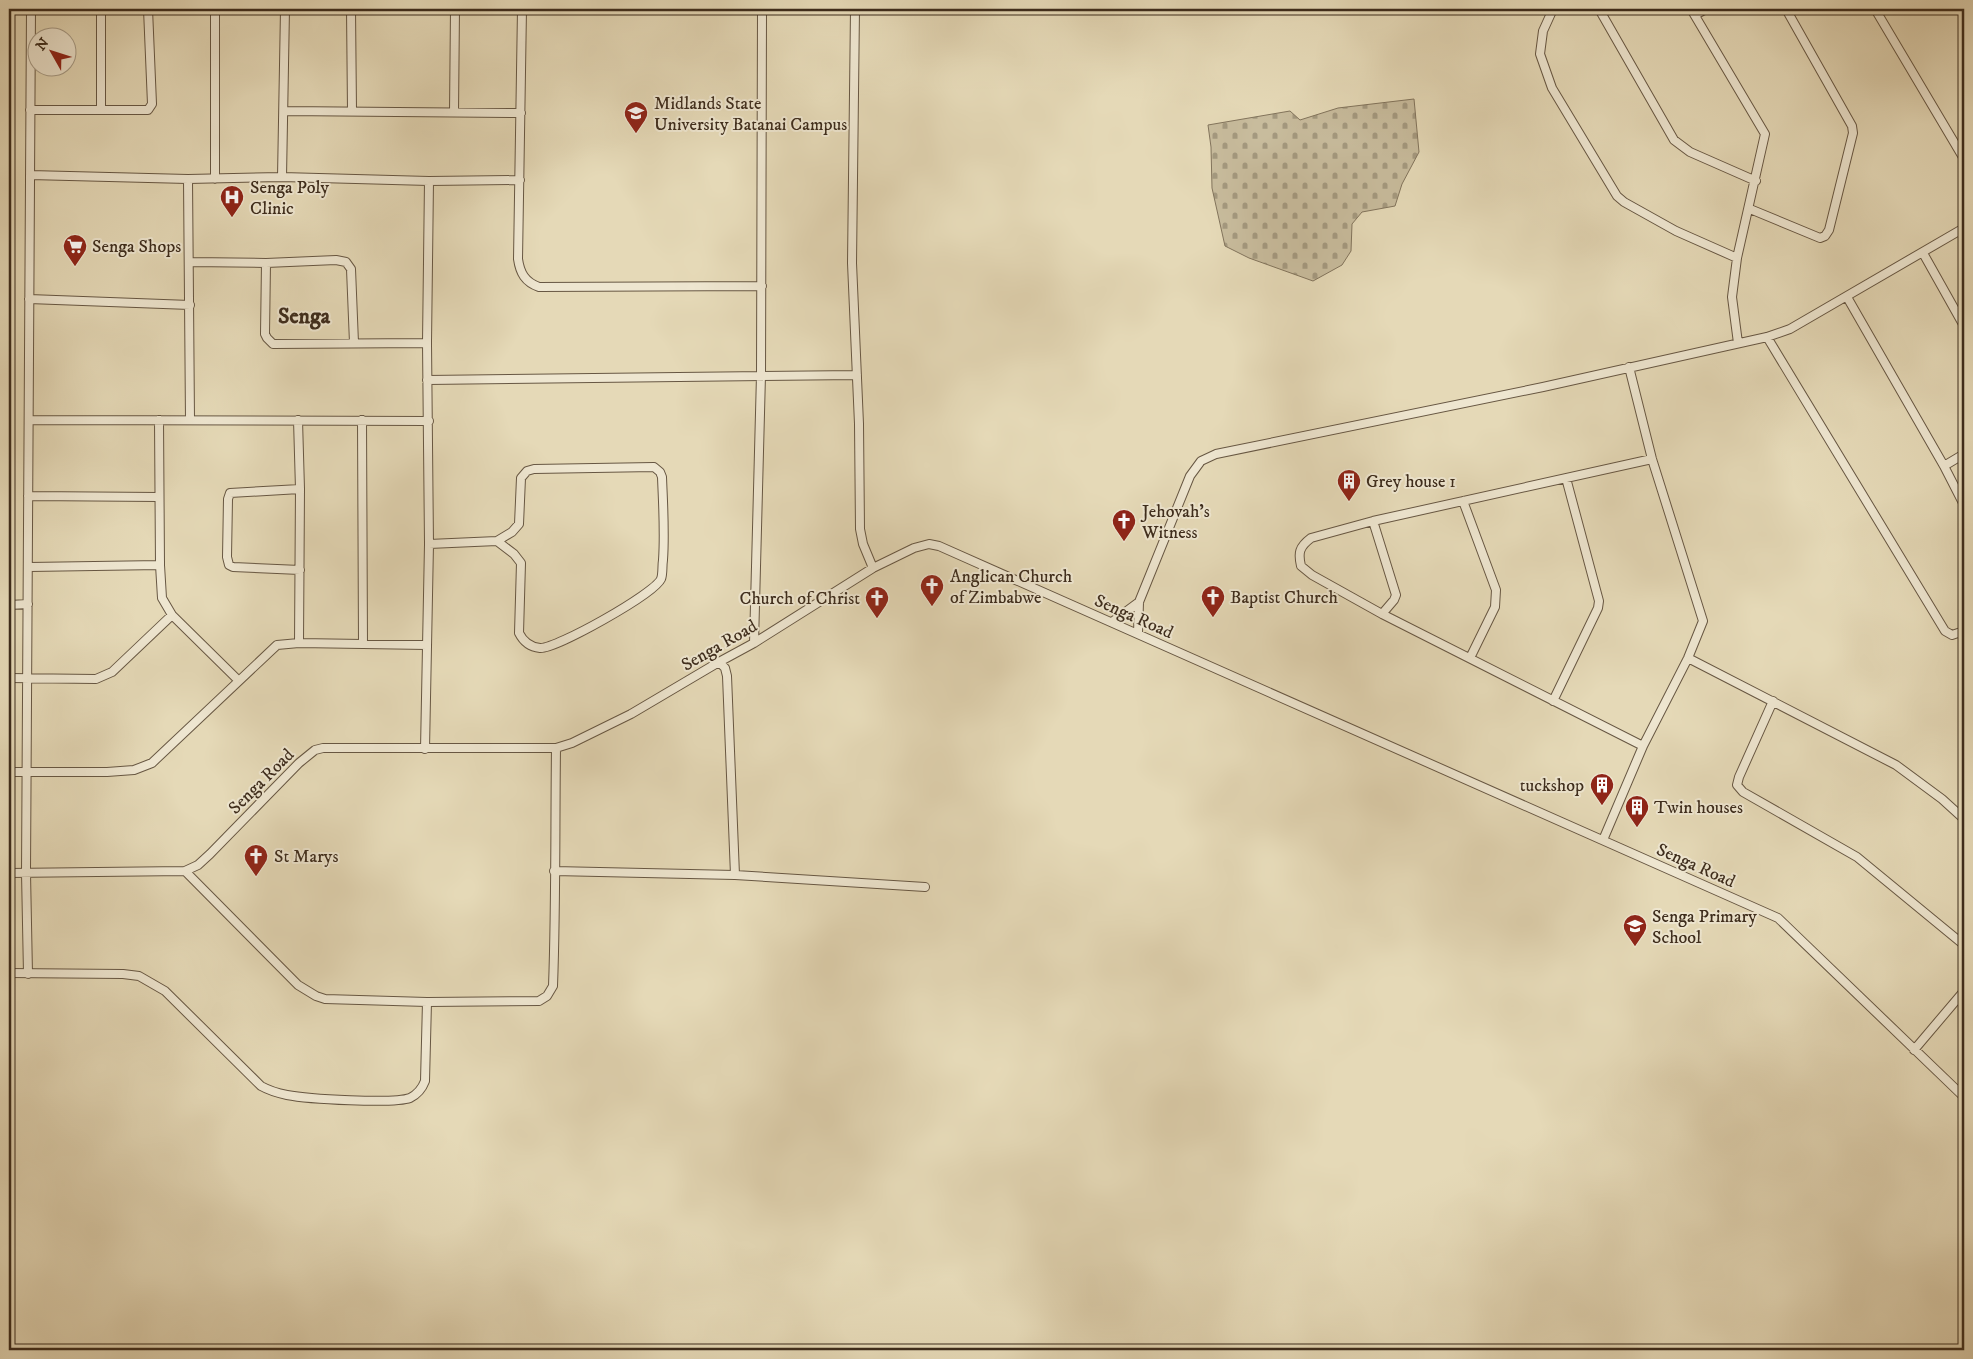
<svg xmlns="http://www.w3.org/2000/svg" width="1973" height="1359" viewBox="0 0 1973 1359" font-family="'IM FELL DW Pica',serif">
	<style>
		.cemetery { fill: url(#cemetery-stones); stroke: #82745c }
		.lines { fill: none; stroke-linecap: round; stroke-linejoin: round }
		.minor-casing { stroke: #675743; stroke-width: 10 }
		.minor { stroke: #eee6d0; stroke-width: 8 }
		.labels { text-anchor: middle; stroke-width: 4; stroke-linejoin: round; paint-order: stroke }
		.poi-label { font-size: 18px; fill: #3d2c1c; stroke: #eee6d0; text-anchor: start }
		.street-label { font-size: 18px; fill: #3d2c1c; stroke: #eee6d0 }
		.district-label { font-size: 22px; font-weight: bold; fill: #3d2c1c; stroke: #eee6d0 }
	</style>
	<defs>
		<pattern id="cemetery-stones" width="16" height="16" patternUnits="userSpaceOnUse" patternTransform="scale(1.25)"><rect width="16" height="16" fill="#c8bc9d"/><path d="M2 7V4a2 2 0 0 1 4 0v3zM10 15v-3a2 2 0 0 1 4 0v3z" fill="#a4997f"/></pattern>
	</defs>
	<rect width="100%" height="100%" fill="#e5d9b7"/>
	<filter id="stains"><feTurbulence type="fractalNoise" baseFrequency=".004" numOctaves="4"/><feColorMatrix values="0 0 0 0 .2 0 0 0 0 .09 0 0 0 0 .02 0 0 0 .5 -.17"/></filter>
	<radialGradient id="worn" r=".72"><stop offset=".6" stop-color="#630" stop-opacity="0"/><stop offset="1" stop-color="#630" stop-opacity=".3"/></radialGradient>
	<path class="cemetery" d="M 1414,99 L 1419,152 L 1402,184 L 1395,206 L 1362,212 L 1352,224 L 1351,251 L 1342,265 L 1313,281 L 1249,258 L 1225,246 L 1212,188 L 1211,147 L 1208,125 L 1290,111 L 1300,120 L 1338,108 Z"/>
	<g class="lines">
		<g class="minor-casing">
			<path id="minor" d="M 101,9 L 101,110
				M 215,9 L 215,179
				M 351,9 L 352,111
				M 522,9 L 518,259 C 520,273 525,282 539,287 L 762,286
				M 855,9 L 852,263 L 859,424 L 860,529 L 863,544 L 873,568
				M 1553,9 L 1543,31 L 1540,54 L 1552,88 L 1617,196 L 1624,202 L 1676,231 L 1737,258
				M 1599,9 L 1674,140 L 1690,152 L 1756,181
				M 1691,9 L 1765,134 L 1737,258 L 1732,297 L 1738,343
				M 1875,9 L 1964,159
				M 1961,9 L 1964,15
				M 1695,15 L 1706,9
				M 30,110 L 148,110 L 152,104 L 148,9
				M 284,111 L 521,113
				M 454,112 L 455,9
				M 30,175 L 188,179 L 282,177 L 429,181 L 520,180
				M 282,177 L 285,9
				M 188,179 L 190,420
				M 1750,209 L 1820,238 L 1825,236 L 1829,230 L 1853,133 L 1852,126 L 1786,9
				M 1923,253 L 1964,326
				M 190,262 L 266,263 L 336,260 L 346,262 L 351,269 L 354,343
				M 266,263 L 265,334 L 267,338 L 273,344 L 427,343
				M 1847,297 L 1944,466 L 1964,505
				M 29,299 L 190,305
				M 1767,337 L 1945,631 L 1952,635 L 1964,631
				M 427,380 L 857,375
				M 29,420 L 429,421
				M 159,420 L 160,565 L 162,598 L 172,615 L 238,680
				M 298,420 L 300,489 L 299,643
				M 362,420 L 363,644
				M 1944,466 L 1964,454
				M 300,489 L 230,493 L 228,499 L 227,557 L 229,565 L 233,567 L 300,570
				M 28,496 L 159,497
				M 1463,501 L 1496,590 L 1495,607 L 1470,658
				M 1373,521 L 1396,595 L 1394,600 L 1382,614
				M 429,544 L 497,541 L 512,532 L 519,524 L 521,478 L 527,471 L 534,469 L 654,467 L 660,472 L 662,477 C 663,504 665,532 663,560 C 662,566 663,574 661,579 C 654,594 556,649 540,648 C 530,647 523,641 519,633 L 521,563 L 514,554 L 497,541
				M 29,567 L 160,565
				M 9,605 L 28,604
				M 1112,622 L 1139,602 L 1190,476 L 1201,461 L 1216,454 L 1543,387 L 1767,337 L 1790,329 L 1964,228
				M 1138,633 L 1139,602
				M 754,643 L 761,375 L 762,9
				M 1688,658 L 1896,765 L 1942,799 L 1964,819
				M 719,662 L 725,668 L 727,676 L 735,875
				M 9,678 L 96,679 L 112,672 L 172,615
				M 1553,701 L 1598,608 L 1599,601 L 1566,478
				M 1773,701 L 1739,777 L 1737,785 L 1743,792 L 1857,857 L 1964,945
				M 1643,746 L 1382,614 L 1312,575 L 1301,566 C 1298,553 1299,547 1311,538 L 1373,521 L 1652,459
				M 425,749 L 429,544 L 427,343 L 429,181
				M 9,772 L 107,772 L 134,770 L 152,763 L 277,645 L 299,643 L 427,645
				M 1603,840 L 1643,746 L 1688,658 L 1703,621 L 1652,459 L 1629,367
				M 185,871 L 298,985 L 316,996 L 325,999 L 427,1002 L 539,1001 L 547,996 L 553,986 C 556,907 555,827 556,748
				M 554,871 L 735,875 L 925,887
				M 9,873 L 185,871 L 198,865 L 210,854 L 299,763 L 315,750 L 323,748 L 556,748 L 572,743 L 631,714 L 719,662 L 754,643 L 873,568 L 914,548 L 929,544 L 939,546 L 1778,918 L 1964,1097
				M 9,973 L 123,974 L 139,976 L 165,991 L 261,1086 C 270,1091 277,1093 287,1095 C 307,1099 394,1104 410,1098 C 418,1094 422,1089 425,1081 L 427,1002
				M 28,974 L 26,873 L 31,9
				M 1914,1050 L 1964,991"/>
		</g>
		<use href="#minor" class="minor"/>
	</g>
	<defs>
		<g id="university-pin" transform="scale(1.25)"><path d="M0 17L-7.5 6A9.5 9.5 0 1 1 7.5 6Z" fill="#8f2418" stroke="#eee6d0"/><path d="M0-5L7-2L0 1L-7-2ZM-4 1L0 2.5L4 1V4Q0 6-4 4Z" fill="#fff"/></g>
		<g id="hospital-pin" transform="scale(1.25)"><path d="M0 17L-7.5 6A9.5 9.5 0 1 1 7.5 6Z" fill="#8f2418" stroke="#eee6d0"/><path d="M-5-5h3v3.5h4V-5h3V5h-3V1.5h-4V5h-3Z" fill="#fff"/></g>
		<g id="supermarket-pin" transform="scale(1.25)"><path d="M0 17L-7.5 6A9.5 9.5 0 1 1 7.5 6Z" fill="#8f2418" stroke="#eee6d0"/><path d="M-6-5.5h2.5l.6 2H6L4.5 2H-2.5L-4.4-4H-6ZM-1.5 3.2a1.3 1.3 0 1 0 .1 0ZM3 3.2a1.3 1.3 0 1 0 .1 0Z" fill="#fff"/></g>
		<g id="building-pin" transform="scale(1.25)"><path d="M0 17L-7.5 6A9.5 9.5 0 1 1 7.5 6Z" fill="#8f2418" stroke="#eee6d0"/><path d="M-4-6H4V6H1V3H-1V6H-4ZM-2.5-4.3h1.7v1.8h-1.7ZM.8-4.3h1.7v1.8H.8ZM-2.5-1h1.7V.8h-1.7ZM.8-1h1.7V.8H.8Z" fill="#fff"/></g>
		<g id="church-pin" transform="scale(1.25)"><path d="M0 17L-7.5 6A9.5 9.5 0 1 1 7.5 6Z" fill="#8f2418" stroke="#eee6d0"/><path d="M-1.2-6h2.4v3.5h3.3v2.4h-3.3V6h-2.4V-.1h-3.3v-2.4h3.3Z" fill="#fff"/></g>
		<g id="school-pin" transform="scale(1.25)"><path d="M0 17L-7.5 6A9.5 9.5 0 1 1 7.5 6Z" fill="#8f2418" stroke="#eee6d0"/><path d="M0-5L7-2L0 1L-7-2ZM-4 1L0 2.5L4 1V4Q0 6-4 4Z" fill="#fff"/></g>
	</defs>
	<g fill-rule="evenodd">
		<use href="#university-pin" x="636" y="113"/>
		<use href="#hospital-pin" x="232" y="197"/>
		<use href="#supermarket-pin" x="75" y="246"/>
		<use href="#building-pin" x="1349" y="481"/>
		<use href="#church-pin" x="1124" y="521"/>
		<use href="#church-pin" x="932" y="586"/>
		<use href="#church-pin" x="1213" y="597"/>
		<use href="#church-pin" x="877" y="598"/>
		<use href="#building-pin" x="1602" y="785"/>
		<use href="#building-pin" x="1637" y="807"/>
		<use href="#church-pin" x="256" y="856"/>
		<use href="#school-pin" x="1635" y="926"/>
	</g>
	<g class="labels">
		<g class="poi-label">
			<text x="654" y="109">Midlands State<tspan x="654" dy="21">University Batanai Campus</tspan></text>
			<text x="250" y="193">Senga Poly<tspan x="250" dy="21">Clinic</tspan></text>
			<text x="92" y="252">Senga Shops</text>
			<text x="1366" y="487">Grey house 1</text>
			<text x="1142" y="517">Jehovah's<tspan x="1142" dy="21">Witness</tspan></text>
			<text x="950" y="582">Anglican Church<tspan x="950" dy="21">of Zimbabwe</tspan></text>
			<text x="1230" y="603">Baptist Church</text>
			<text x="860" y="604" text-anchor="end">Church of Christ</text>
			<text x="1584" y="791" text-anchor="end">tuckshop</text>
			<text x="1654" y="813">Twin houses</text>
			<text x="274" y="862">St Marys</text>
			<text x="1652" y="922">Senga Primary<tspan x="1652" dy="21">School</tspan></text>
		</g>
		<g class="street-label">
			<text transform="translate(1134 616) rotate(24)" y="6">Senga Road</text>
			<text transform="translate(719 645) rotate(-30)" y="6">Senga Road</text>
			<text transform="translate(261 781) rotate(-45)" y="6">Senga Road</text>
			<text transform="translate(1696 865) rotate(24)" y="6">Senga Road</text>
		</g>
		<g class="district-label">
			<text x="304" y="323">Senga</text>
		</g>
	</g>
	<rect width="1973" height="1359" fill="none" stroke="#e5d9b7" stroke-width="30"/>
	<rect x="10" y="10" width="1953" height="1339" fill="none" stroke="#3d2c1c" stroke-width="2.5"/>
	<rect x="15" y="15" width="1943" height="1329" fill="none" stroke="#3d2c1c"/>
	<g transform="translate(52 52) rotate(309)"><circle r="24" fill="#eee6d0" stroke="#a79c88"/>
	<path d="M0-4L9 19L0 12L-9 19Z" fill="#8f2418"/>
	<text y="-8" font-size="14" font-weight="bold" text-anchor="middle" fill="#3d2c1c">N</text>
	</g>
	<rect width="100%" height="100%" filter="url(#stains)"/>
	<rect width="100%" height="100%" fill="url(#worn)"/>
</svg>
